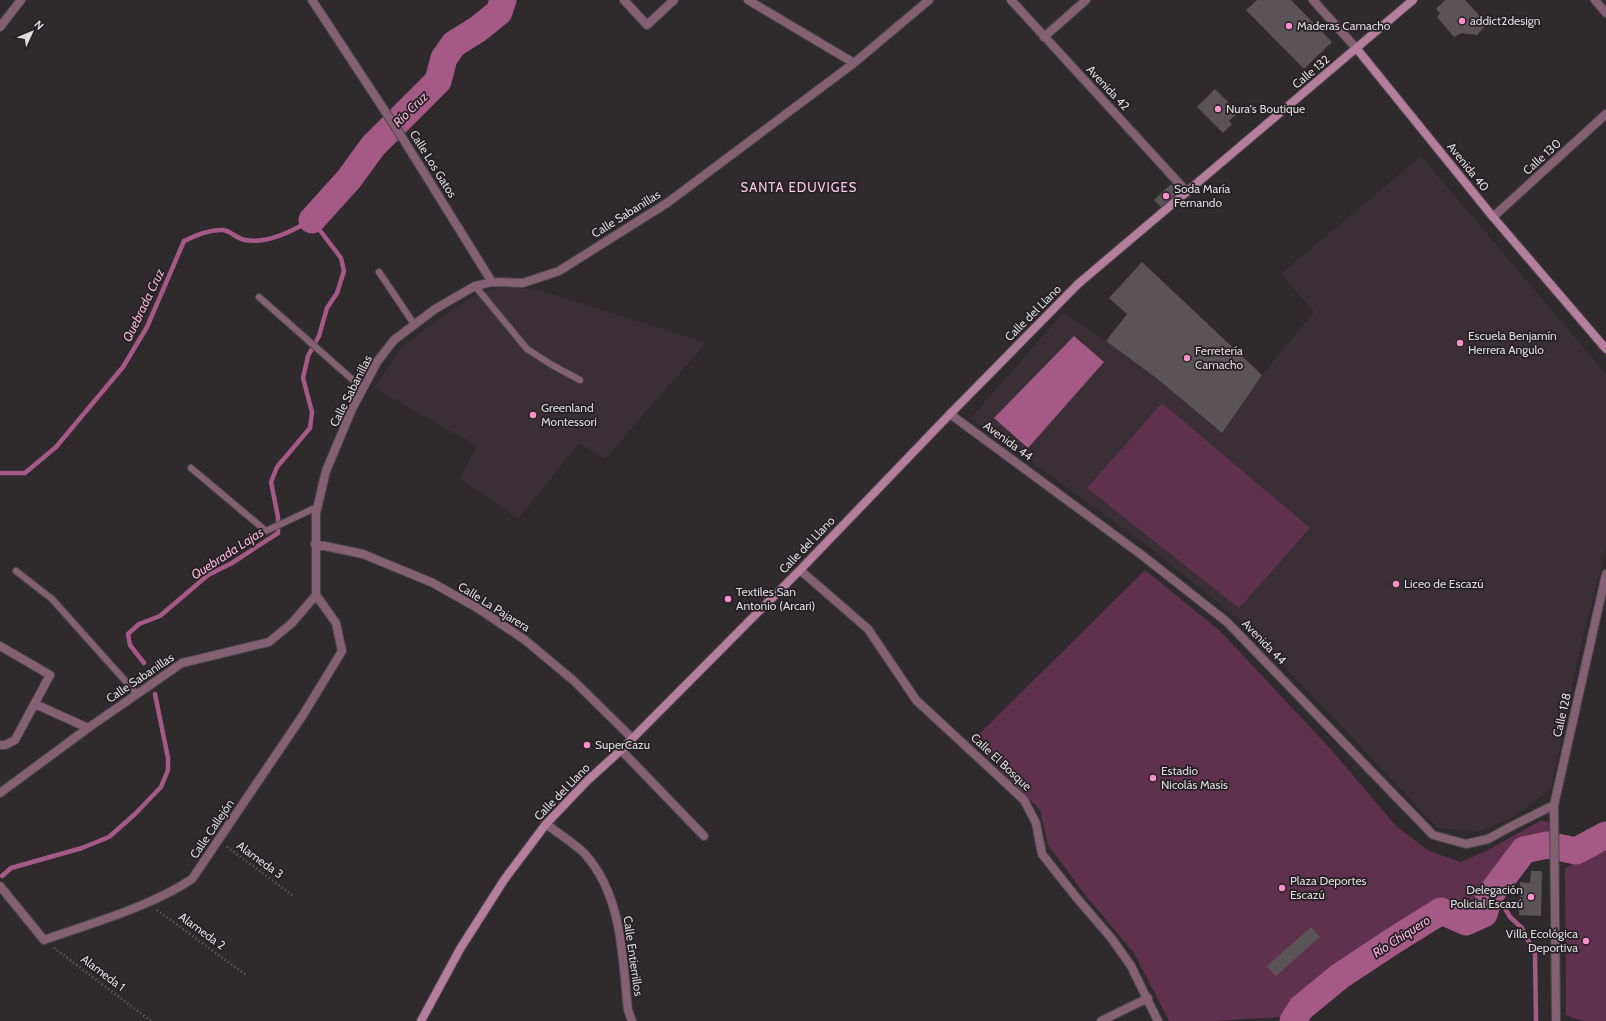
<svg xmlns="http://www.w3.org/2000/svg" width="1606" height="1021" viewBox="0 0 1606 1021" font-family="Cabin,sans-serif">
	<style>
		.built { fill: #3b2f36 }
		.green { fill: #5f314c }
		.water { fill: #a55986 }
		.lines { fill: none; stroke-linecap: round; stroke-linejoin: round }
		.stream { stroke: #a55986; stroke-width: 4.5 }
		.river { stroke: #a55986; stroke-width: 27 }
		.building { fill: #5a5457 }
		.service-casing { stroke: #4b4648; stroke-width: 8 }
		.minor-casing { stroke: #4b4648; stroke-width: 10 }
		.secondary-casing { stroke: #4b4648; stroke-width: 10 }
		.path { stroke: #6b6668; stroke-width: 2.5; stroke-dasharray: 1 3; stroke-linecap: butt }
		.service { stroke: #836173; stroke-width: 6 }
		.minor { stroke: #836173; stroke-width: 8 }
		.secondary { stroke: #b47e9c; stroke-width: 8 }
		.poi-dot { fill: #f890cc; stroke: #252023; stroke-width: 1.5 }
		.labels { text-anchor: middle; stroke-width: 3.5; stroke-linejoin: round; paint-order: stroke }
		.poi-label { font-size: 12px; fill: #dedadc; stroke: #252023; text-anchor: start }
		.street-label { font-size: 12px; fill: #dedadc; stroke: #252023 }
		.water-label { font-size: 13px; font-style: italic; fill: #f3b3d6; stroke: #252023 }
		.neighbourhood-label { font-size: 13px; letter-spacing: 1px; fill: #f8cbe3; stroke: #252023 }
	</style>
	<rect width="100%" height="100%" fill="#2f2a2c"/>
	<path class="built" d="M 1421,156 L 1606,374 L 1606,548 L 1581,645 L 1551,789 L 1512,818 L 1478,832 L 1438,828 L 1240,620 L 1145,544 L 971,418 L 1063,313 L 1106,341 L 1155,377 L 1222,433 L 1262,375 L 1314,312 L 1281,274 Z
		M 510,287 L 539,290 L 706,343 L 605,459 L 579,443 L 518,519 L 460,478 L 477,446 L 374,388 L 402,347 L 442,317 L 467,300 L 484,291 Z"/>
	<path class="green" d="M 1162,403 L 1310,528 L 1239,608 L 1087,488 Z
		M 1145,570 L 1220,631 L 1328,746 L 1397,827 L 1429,851 L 1461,862 L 1488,850 L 1540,821 L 1547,821 L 1551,824 L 1549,840 L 1520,848 L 1484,892 L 1479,909 L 1467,916 L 1438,906 L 1307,991 L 1282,1017 L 1215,1021 L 1169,1021 L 1134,953 L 1086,896 L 1048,845 L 1040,810 L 972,741 Z
		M 1606,847 L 1606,1021 L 1582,1021 L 1566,1015 L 1565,868 Z"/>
	<path class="water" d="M 1074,336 L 1104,362 L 1028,448 L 994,418 Z"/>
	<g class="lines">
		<path class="stream" d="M 0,473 L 25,473 L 56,447 L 123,367 L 147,327 L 184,241 C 196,235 210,229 223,230 C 231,231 237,239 245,240 C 268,244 292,231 312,220 L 341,258 L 344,271 L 337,293 L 327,308 L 319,336 L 308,356 L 303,378 L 312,412 L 310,428 L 277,467 L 271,482 L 278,517 L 278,533 L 232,563 L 208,575 L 160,616 L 139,624 L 128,634 L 130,645 L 144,663
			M 2,876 L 11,868 L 82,848 L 109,837 L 135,814 L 161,787 L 168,770 L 168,758 L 155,694
			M 1490,895 L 1503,905 L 1510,917 L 1522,928 L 1535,954 L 1536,1021"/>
		<path class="river" d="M 312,220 L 349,179 L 373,146 L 438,81 L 444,58 L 454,44 L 478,29 L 499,12 L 503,0
			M 1293,1021 L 1301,1008 L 1340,976 L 1393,941 L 1441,911 L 1466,922 L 1484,914 L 1490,895 L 1524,850 L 1547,845 L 1576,851 L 1606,835"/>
	</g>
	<path class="building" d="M 1257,0 L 1291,0 L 1332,42 L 1304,69 L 1246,10 Z
		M 1445,0 L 1465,0 L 1487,24 L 1477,35 L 1462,33 L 1454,37 L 1437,17 L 1440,13 L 1436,9 Z
		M 1215,89 L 1238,112 L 1229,121 L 1232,124 L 1223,133 L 1197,107 Z
		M 1171,184 L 1178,192 L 1161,207 L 1154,200 Z
		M 1142,262 L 1262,375 L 1222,433 L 1155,377 L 1106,341 L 1127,314 L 1109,298 Z
		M 1531,871 L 1542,871 L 1541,916 L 1519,915 L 1520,882 L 1530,883 Z
		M 1311,927 L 1320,937 L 1276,976 L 1267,966 Z"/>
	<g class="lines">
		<g class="service-casing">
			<path id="service" d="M 379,272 L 414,324
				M 475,286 L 527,349 L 552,365 L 580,380
				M 259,297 L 363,389
				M 191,468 L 266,531 L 317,507
				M 16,571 L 52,599 L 137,694"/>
		</g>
		<g class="minor-casing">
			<path id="minor" d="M 312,0 L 400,134 L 492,282
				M 624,0 L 647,25 L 674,0
				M 748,0 L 854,63
				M 1011,0 L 1187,192
				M 1313,0 L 1357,49
				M 1595,0 L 1606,13
				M 0,27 L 21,0
				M 1044,37 L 1086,0
				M 1493,217 L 1606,114
				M 950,414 L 1143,556 L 1227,622 L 1433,835 L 1466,844 L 1488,839 L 1512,826 L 1554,805
				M 315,544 L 363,554 L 433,583 L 479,609 L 525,640 L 574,681 L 632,738
				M 800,570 L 868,629 L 916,700 L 1024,800 L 1036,823 L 1042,854 L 1076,897 L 1112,939 L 1131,966 L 1158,1021
				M 0,646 L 50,675 L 15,740 L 5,745 L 0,745
				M 35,704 L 88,728
				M 621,750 L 704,836
				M 0,793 L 88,728 L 182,663 L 269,642 L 292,623 L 316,595 L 316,513 L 326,471 L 352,409 L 377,362 L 394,340 L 435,309 L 475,286 L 492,282 L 523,283 L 559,271 L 667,203 L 854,63 L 929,0
				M 546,824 C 559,834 574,843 585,854 C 623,897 622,957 628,1010 L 632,1021
				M 0,886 L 44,940 C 92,923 150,907 192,879 L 303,715 L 342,651 L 336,623 L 316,595
				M 1101,1021 L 1148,998
				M 1556,1021 L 1554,805 L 1606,574"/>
		</g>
		<g class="secondary-casing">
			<path id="secondary" d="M 1357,49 L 1493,217 L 1606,349
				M 421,1021 L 460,949 L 504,880 L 546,824 L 587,781 L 621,750 L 800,570 L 950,414 L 1078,284 L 1413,0"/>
		</g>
		<path class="path" d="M 227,847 L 292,895
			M 157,910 L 246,975
			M 54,948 L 151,1021"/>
		<use href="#service" class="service"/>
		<use href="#minor" class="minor"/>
		<use href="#secondary" class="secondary"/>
	</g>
	<g class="poi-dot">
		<circle cx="1462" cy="21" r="4"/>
		<circle cx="1289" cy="26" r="4"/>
		<circle cx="1218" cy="109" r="4"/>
		<circle cx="1166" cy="196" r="4"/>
		<circle cx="1460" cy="343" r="4"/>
		<circle cx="1187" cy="358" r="4"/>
		<circle cx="533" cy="415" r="4"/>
		<circle cx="1396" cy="584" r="4"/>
		<circle cx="728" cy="599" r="4"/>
		<circle cx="587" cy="745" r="4"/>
		<circle cx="1153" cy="778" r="4"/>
		<circle cx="1282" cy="888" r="4"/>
		<circle cx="1531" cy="897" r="4"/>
		<circle cx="1586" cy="941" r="4"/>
	</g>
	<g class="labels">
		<g class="poi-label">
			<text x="1470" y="25">addict2design</text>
			<text x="1297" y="30">Maderas Camacho</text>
			<text x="1226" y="113">Nura's Boutique</text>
			<text x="1174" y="193">Soda María<tspan x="1174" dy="14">Fernando</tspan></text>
			<text x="1468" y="340">Escuela Benjamín<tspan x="1468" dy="14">Herrera Angulo</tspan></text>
			<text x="1195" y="355">Ferretería<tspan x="1195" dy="14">Camacho</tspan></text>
			<text x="541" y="412">Greenland<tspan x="541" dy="14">Montessori</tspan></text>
			<text x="1404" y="588">Liceo de Escazú</text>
			<text x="736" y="596">Textiles San<tspan x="736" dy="14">Antonio (Arcari)</tspan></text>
			<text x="595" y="749">SuperCazu</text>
			<text x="1161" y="775">Estadio<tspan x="1161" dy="14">Nicolás Masís</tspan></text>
			<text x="1290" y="885">Plaza Deportes<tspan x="1290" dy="14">Escazú</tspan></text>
			<text x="1523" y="894" text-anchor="end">Delegación<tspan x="1523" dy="14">Policial Escazú</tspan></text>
			<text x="1578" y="938" text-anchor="end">Villa Ecológica<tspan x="1578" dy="14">Deportiva</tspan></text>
		</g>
		<g class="street-label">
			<text transform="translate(1311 72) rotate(-40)" y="4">Calle 132</text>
			<text transform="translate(1108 88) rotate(47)" y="4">Avenida 42</text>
			<text transform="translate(1542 157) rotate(-42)" y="4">Calle 130</text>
			<text transform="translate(433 164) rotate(58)" y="4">Calle Los Gatos</text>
			<text transform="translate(1468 167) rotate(51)" y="4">Avenida 40</text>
			<text transform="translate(626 214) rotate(-32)" y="4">Calle Sabanillas</text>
			<text transform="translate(1033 313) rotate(-45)" y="4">Calle del Llano</text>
			<text transform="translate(351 391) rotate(-63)" y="4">Calle Sabanillas</text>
			<text transform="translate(1008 441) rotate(36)" y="4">Avenida 44</text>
			<text transform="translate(807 545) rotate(-46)" y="4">Calle del Llano</text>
			<text transform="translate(494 607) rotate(32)" y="4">Calle La Pajarera</text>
			<text transform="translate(1264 642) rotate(46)" y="4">Avenida 44</text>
			<text transform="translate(140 678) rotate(-34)" y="4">Calle Sabanillas</text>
			<text transform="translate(1562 715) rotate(-77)" y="4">Calle 128</text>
			<text transform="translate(1001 762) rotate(43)" y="4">Calle El Bosque</text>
			<text transform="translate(562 792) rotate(-46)" y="4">Calle del Llano</text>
			<text transform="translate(212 829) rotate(-56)" y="4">Calle Callejón</text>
			<text transform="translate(260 860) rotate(36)" y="4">Alameda 3</text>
			<text transform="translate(202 931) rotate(36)" y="4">Alameda 2</text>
			<text transform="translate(633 956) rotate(82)" y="4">Calle Entierrillos</text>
			<text transform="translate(103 973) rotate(37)" y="4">Alameda 1</text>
		</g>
		<g class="water-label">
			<text transform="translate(410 109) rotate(-45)" y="5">Río Cruz</text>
			<text transform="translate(143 305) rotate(-64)" y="5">Quebrada Cruz</text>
			<text transform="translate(227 553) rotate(-33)" y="5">Quebrada Lajas</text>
			<text transform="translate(1401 936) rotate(-33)" y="5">Río Chiquero</text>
		</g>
		<g class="neighbourhood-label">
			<text x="799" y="192">SANTA EDUVIGES</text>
		</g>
	</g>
	<g transform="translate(32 32) rotate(46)" stroke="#252023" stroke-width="3" paint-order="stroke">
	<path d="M0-3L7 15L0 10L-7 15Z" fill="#dedadc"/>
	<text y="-6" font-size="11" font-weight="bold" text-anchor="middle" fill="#dedadc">N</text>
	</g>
</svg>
